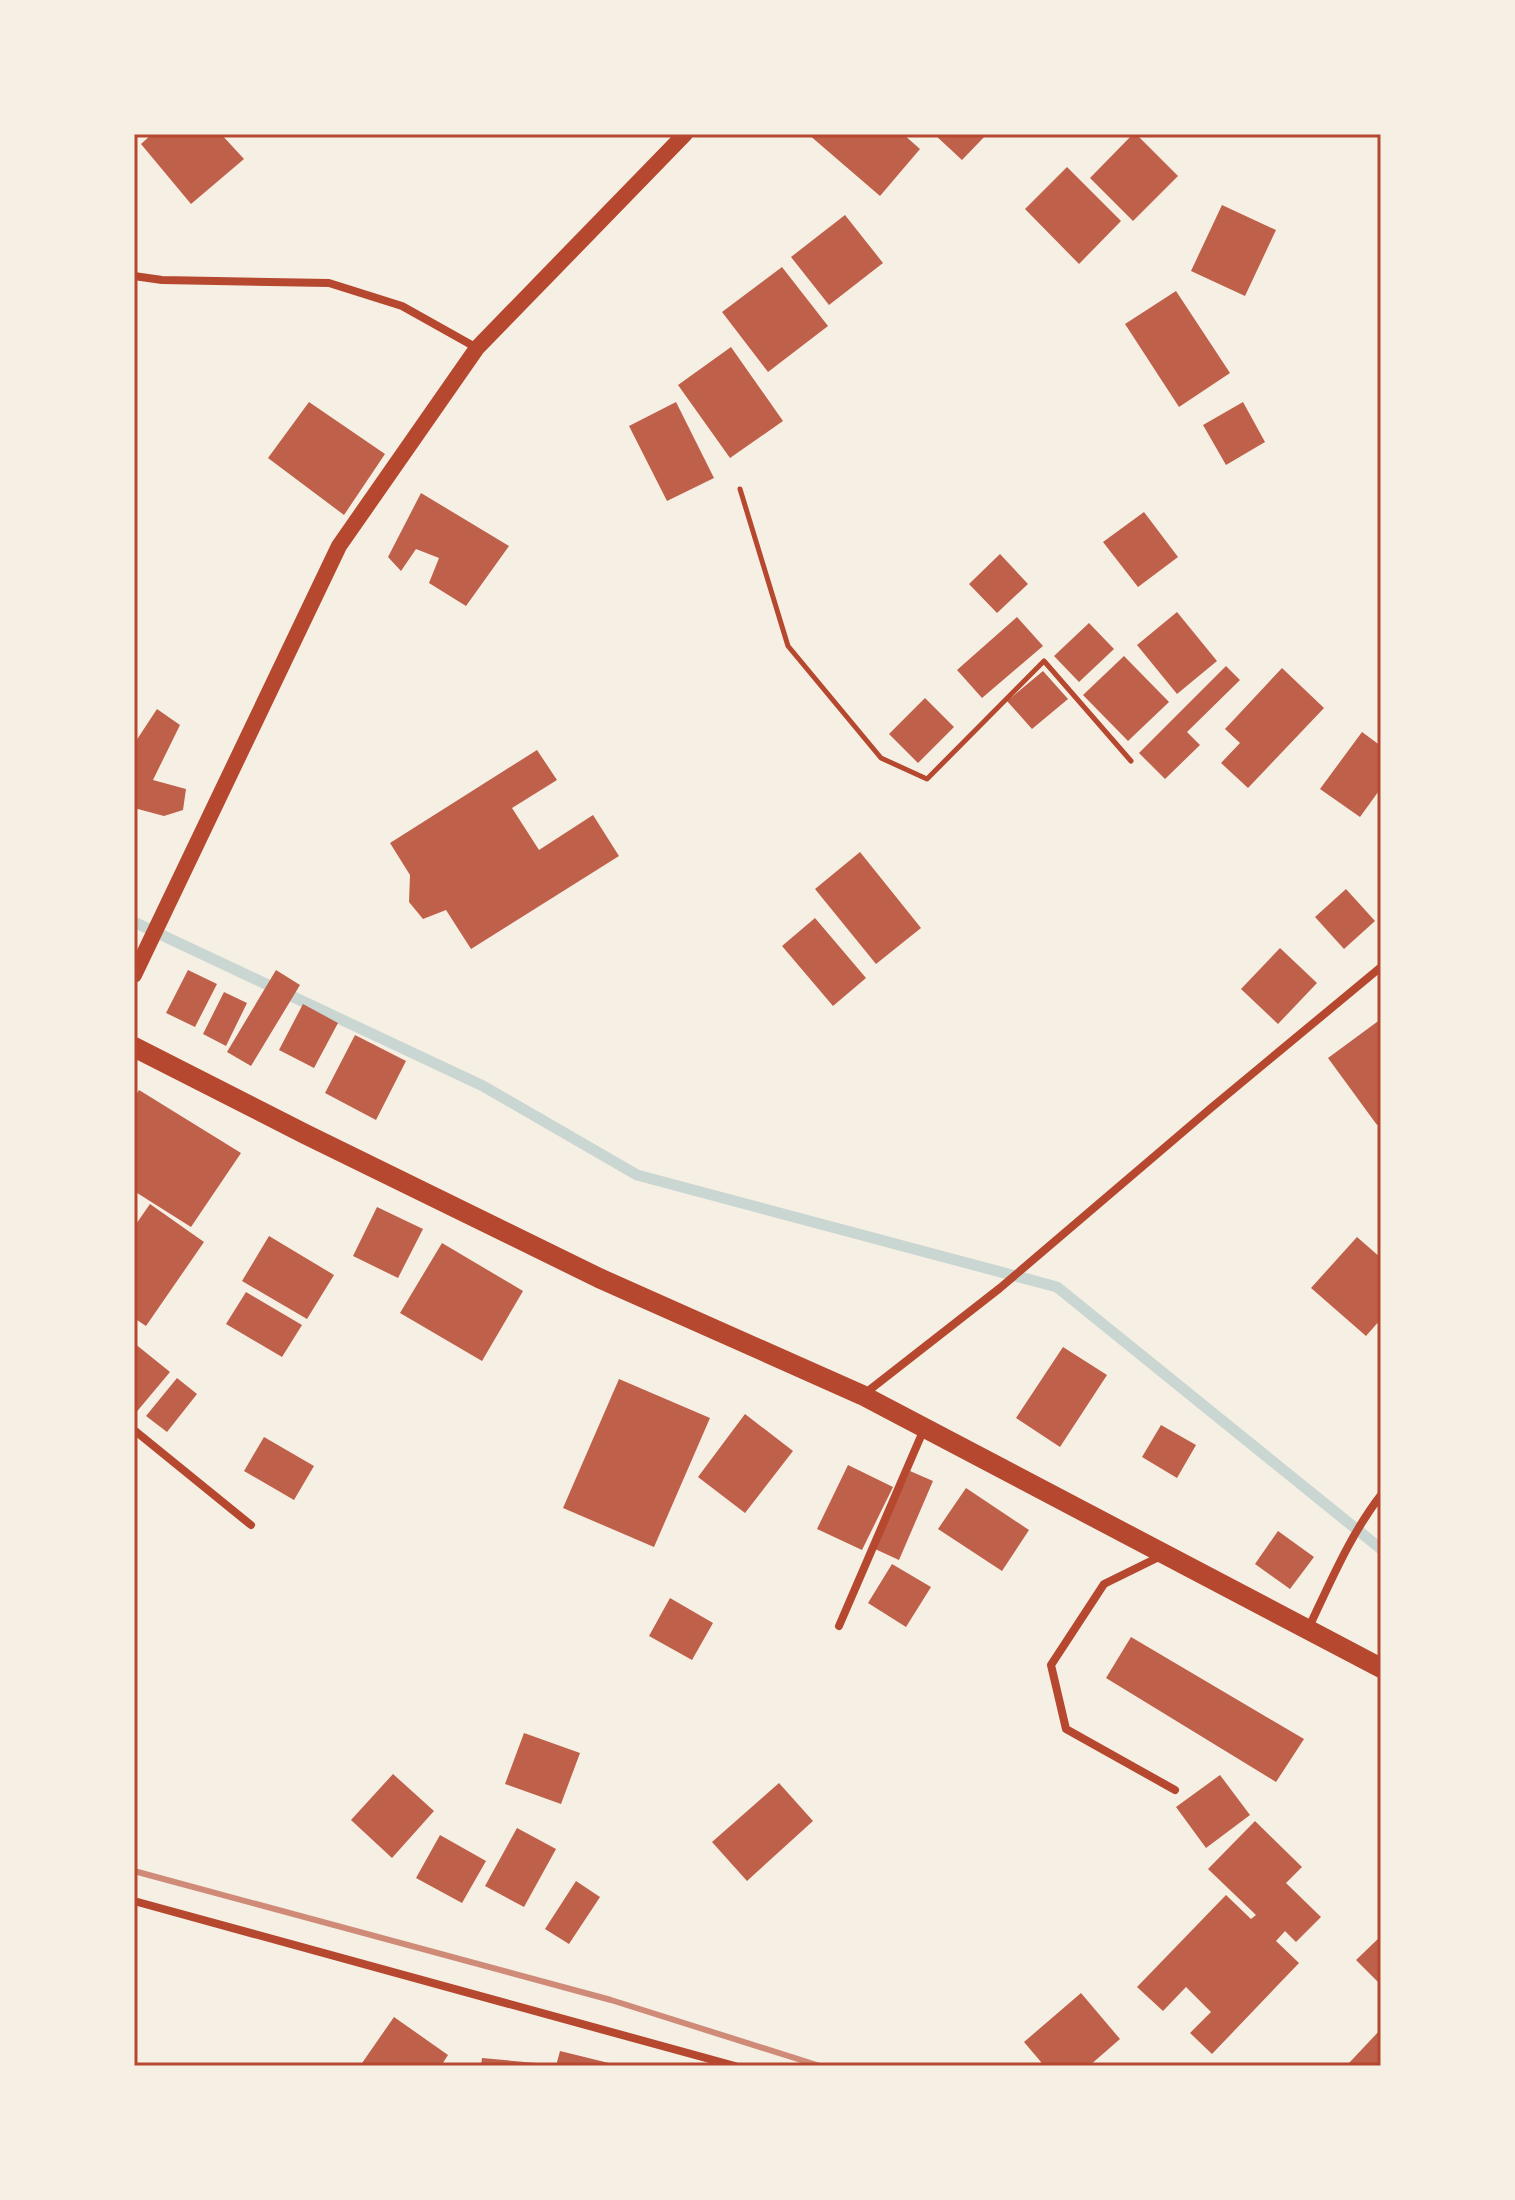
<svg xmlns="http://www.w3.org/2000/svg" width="1515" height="2200" viewBox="0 0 1515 2200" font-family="Karla,sans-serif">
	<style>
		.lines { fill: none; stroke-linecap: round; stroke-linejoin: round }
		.stream { stroke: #c9d6d2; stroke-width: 11 }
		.building { fill: #bf614a }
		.path { stroke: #b5482f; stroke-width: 5 }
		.minor { stroke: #b5482f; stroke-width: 8 }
		.secondary { stroke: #b5482f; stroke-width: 16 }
		.primary { stroke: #b5482f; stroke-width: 20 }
		.rail { stroke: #cf8b77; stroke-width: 6 }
		.neatline { fill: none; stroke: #b5482f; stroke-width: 3 }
	</style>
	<rect width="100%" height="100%" fill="#f6efe4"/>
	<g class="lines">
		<path class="stream" d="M 134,922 L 483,1086 L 637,1175 L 1057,1287 L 1381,1549"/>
	</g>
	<path class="building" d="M 152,134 L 221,134 L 244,159 L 191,204 L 141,144 Z
		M 808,134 L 903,134 L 920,149 L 880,196 Z
		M 934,134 L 987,134 L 962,160 Z
		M 1133,134 L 1136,134 L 1178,176 L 1133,221 L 1090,178 Z
		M 1067,167 L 1121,221 L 1079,264 L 1025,209 Z
		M 1222,205 L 1276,230 L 1245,296 L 1191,271 Z
		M 845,215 L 883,263 L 829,305 L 791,257 Z
		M 782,267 L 828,326 L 768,372 L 722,312 Z
		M 1176,291 L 1230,373 L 1179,407 L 1125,324 Z
		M 731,347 L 783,421 L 730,458 L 678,385 Z
		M 309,402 L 385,454 L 344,515 L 268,458 Z
		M 676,402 L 714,478 L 667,501 L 629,426 Z
		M 1243,402 L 1265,442 L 1226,465 L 1203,425 Z
		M 421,493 L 509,546 L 466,606 L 429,583 L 439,558 L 416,549 L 401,571 L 388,557 Z
		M 1144,512 L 1178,557 L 1138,587 L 1103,542 Z
		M 1000,554 L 1028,584 L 997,613 L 969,584 Z
		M 1177,612 L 1217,661 L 1177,694 L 1137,645 Z
		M 1017,617 L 1043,646 L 982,698 L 957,670 Z
		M 1089,623 L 1114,649 L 1079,682 L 1054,656 Z
		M 1124,656 L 1169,702 L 1128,741 L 1083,695 Z
		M 1226,666 L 1240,680 L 1187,732 L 1200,745 L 1165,779 L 1139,753 Z
		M 1282,668 L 1324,708 L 1248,788 L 1221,763 L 1240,743 L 1225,729 Z
		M 1043,671 L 1068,699 L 1032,729 L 1007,701 Z
		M 925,698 L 954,727 L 918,763 L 889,734 Z
		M 157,709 L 180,725 L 153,780 L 186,789 L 183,810 L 164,816 L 134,808 L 134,744 Z
		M 1362,732 L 1381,746 L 1381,788 L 1360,817 L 1320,789 Z
		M 537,750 L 557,780 L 512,808 L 539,850 L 593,815 L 619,856 L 471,949 L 446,910 L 423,919 L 409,902 L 410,875 L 390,843 Z
		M 860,852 L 921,928 L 876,964 L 815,889 Z
		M 1346,889 L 1375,921 L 1344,949 L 1315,917 Z
		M 815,918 L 866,978 L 833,1006 L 782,946 Z
		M 1280,948 L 1317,983 L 1278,1024 L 1241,989 Z
		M 188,970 L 217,984 L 195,1027 L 166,1013 Z
		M 276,970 L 300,985 L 251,1066 L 227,1052 Z
		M 224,992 L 247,1003 L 226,1046 L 203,1034 Z
		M 303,1004 L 338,1023 L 314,1068 L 279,1050 Z
		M 1381,1019 L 1381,1122 L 1377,1125 L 1328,1058 Z
		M 355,1035 L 406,1061 L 376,1120 L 325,1093 Z
		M 139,1090 L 241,1153 L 191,1227 L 134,1191 L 134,1098 Z
		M 150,1204 L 204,1242 L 146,1326 L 134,1318 L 134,1227 Z
		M 377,1207 L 423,1229 L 398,1278 L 353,1256 Z
		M 269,1236 L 334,1275 L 307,1319 L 242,1281 Z
		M 1357,1237 L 1381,1258 L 1381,1319 L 1366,1336 L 1311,1288 Z
		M 442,1243 L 523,1291 L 482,1361 L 400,1313 Z
		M 246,1292 L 302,1325 L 282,1357 L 226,1324 Z
		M 134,1343 L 170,1372 L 134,1415 Z
		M 1063,1347 L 1107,1375 L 1060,1447 L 1016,1418 Z
		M 177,1378 L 197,1394 L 167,1432 L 146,1416 Z
		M 619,1379 L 710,1418 L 654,1547 L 563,1508 Z
		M 745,1414 L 793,1451 L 745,1513 L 698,1477 Z
		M 1161,1425 L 1196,1445 L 1177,1478 L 1142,1457 Z
		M 264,1437 L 314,1466 L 294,1500 L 244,1471 Z
		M 848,1465 L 893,1487 L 862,1550 L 817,1529 Z
		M 910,1471 L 933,1481 L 899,1560 L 875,1549 Z
		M 966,1488 L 1029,1530 L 1002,1571 L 938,1529 Z
		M 1278,1531 L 1314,1557 L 1290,1589 L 1255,1564 Z
		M 892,1564 L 931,1587 L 906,1627 L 868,1603 Z
		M 670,1598 L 713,1623 L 692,1660 L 649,1636 Z
		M 1131,1637 L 1304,1739 L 1276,1782 L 1106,1678 Z
		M 524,1733 L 580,1753 L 561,1804 L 505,1784 Z
		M 393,1774 L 434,1811 L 392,1858 L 351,1820 Z
		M 1220,1775 L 1250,1815 L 1206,1848 L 1176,1807 Z
		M 779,1783 L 813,1821 L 747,1881 L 712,1842 Z
		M 1255,1821 L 1302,1867 L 1286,1883 L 1321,1917 L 1296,1942 L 1285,1931 L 1276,1941 L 1299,1963 L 1212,2054 L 1190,2033 L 1211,2012 L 1186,1987 L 1163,2011 L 1137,1987 L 1226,1895 L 1251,1919 L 1256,1915 L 1208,1869 Z
		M 517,1828 L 556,1849 L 524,1907 L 485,1886 Z
		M 440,1835 L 486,1861 L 462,1903 L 416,1878 Z
		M 576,1881 L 600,1897 L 569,1944 L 545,1929 Z
		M 1381,1936 L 1381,1985 L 1356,1960 Z
		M 1081,1993 L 1120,2039 L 1089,2066 L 1040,2066 L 1041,2062 L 1024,2042 Z
		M 394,2017 L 448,2055 L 441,2066 L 360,2066 Z
		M 1381,2029 L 1381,2066 L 1352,2066 L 1349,2063 Z
		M 560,2051 L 617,2065 L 617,2066 L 556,2066 Z
		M 482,2058 L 536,2063 L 536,2066 L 481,2066 Z"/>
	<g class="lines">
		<path class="path" d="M 740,489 L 788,646 L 881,758 L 927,779 L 1044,661 L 1131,761"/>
		<path class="minor" d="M 134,276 L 162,280 L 329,283 L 402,306 L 477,348
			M 863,1395 L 1000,1288 L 1211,1108 L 1381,967
			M 134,1430 L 251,1525
			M 1163,1555 L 1104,1584 L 1051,1665 L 1066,1729 L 1175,1790
			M 839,1626 L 924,1429
			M 1309,1627 C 1331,1581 1350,1535 1381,1495
			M 134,1901 L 735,2066"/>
		<path class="secondary" d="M 134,975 L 339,546 L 477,348 L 685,134"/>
		<path class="primary" d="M 134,1047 L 305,1134 L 599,1278 L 862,1395 L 1381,1668"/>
		<path class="rail" d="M 134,1871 L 611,2000 L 820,2066"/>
	</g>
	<rect width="1515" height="2200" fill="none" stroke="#f6efe4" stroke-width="272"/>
	<rect x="136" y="136" width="1243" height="1928" class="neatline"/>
</svg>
